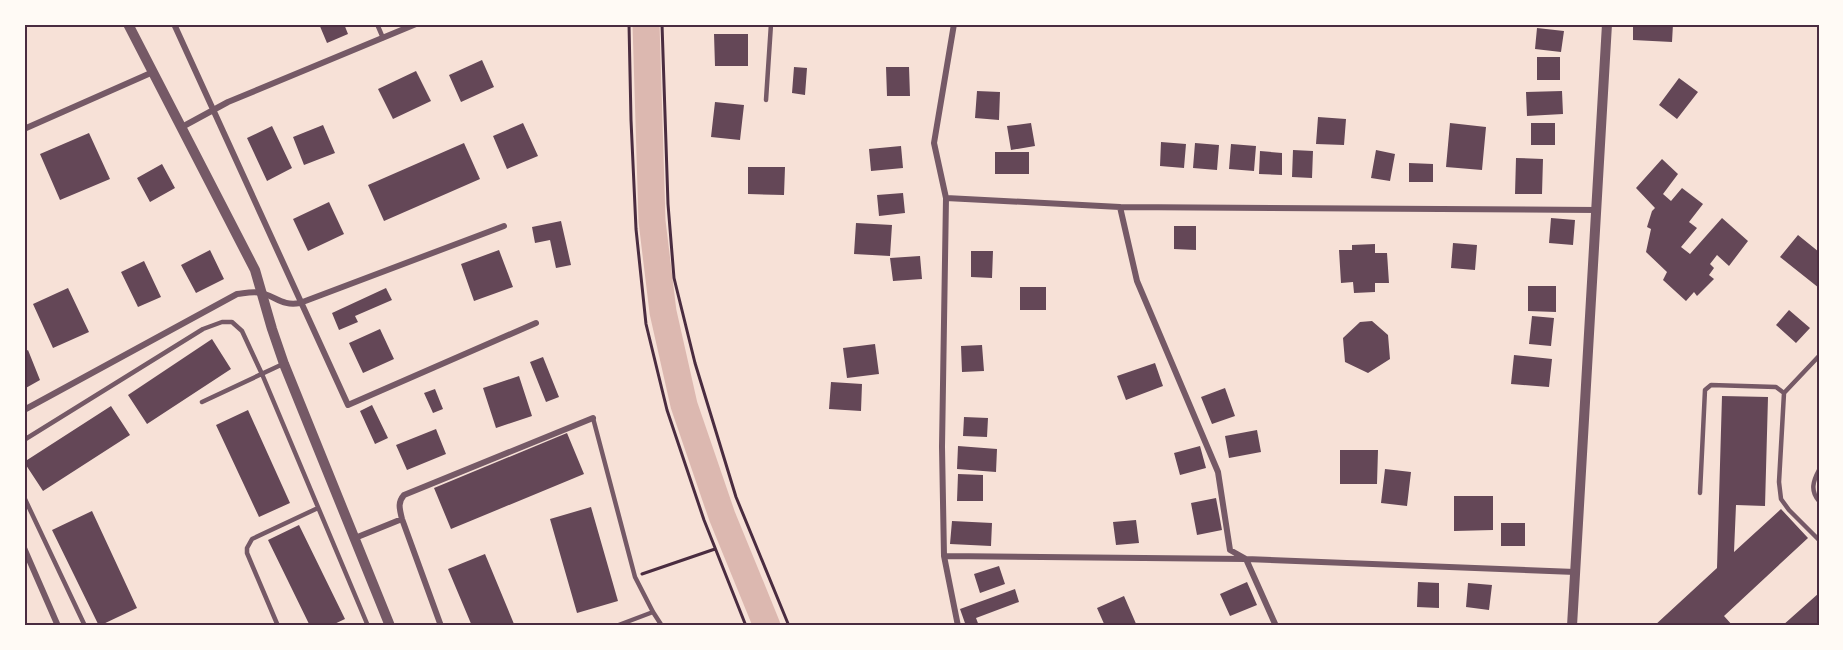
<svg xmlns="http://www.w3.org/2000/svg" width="1843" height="650" viewBox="0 0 1843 650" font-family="'DM Sans',sans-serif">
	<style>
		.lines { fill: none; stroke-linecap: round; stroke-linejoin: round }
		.river { stroke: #dcb8b0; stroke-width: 27 }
		.building { fill: #644757 }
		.path { stroke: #4a2c40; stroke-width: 3 }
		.service { stroke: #755966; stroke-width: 4.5 }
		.minor { stroke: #755966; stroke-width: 6 }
		.tertiary { stroke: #755966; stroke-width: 10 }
		.neatline { fill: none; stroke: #4a2c40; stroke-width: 2 }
	</style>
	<rect width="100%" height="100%" fill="#f7e1d7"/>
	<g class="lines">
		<path class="river" d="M 646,24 L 652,221 L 663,312 L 684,405 L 722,516 L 767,626"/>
	</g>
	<path class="building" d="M 319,24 L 344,24 L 348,34 L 327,43 Z
		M 1633,24 L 1673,24 L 1672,42 L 1633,40 Z
		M 1537,28 L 1564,31 L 1561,52 L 1535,49 Z
		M 714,34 L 748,34 L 748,66 L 715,66 Z
		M 1537,57 L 1560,57 L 1560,80 L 1537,80 Z
		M 482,60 L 494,87 L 461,102 L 449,75 Z
		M 794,67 L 807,68 L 805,95 L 792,93 Z
		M 886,67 L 909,67 L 910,96 L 887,96 Z
		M 416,71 L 431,101 L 393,119 L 378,89 Z
		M 1679,78 L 1698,92 L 1677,119 L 1659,105 Z
		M 977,91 L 1000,92 L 999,120 L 975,118 Z
		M 1562,91 L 1563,114 L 1527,116 L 1526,92 Z
		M 715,102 L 744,105 L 740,140 L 711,137 Z
		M 1318,117 L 1346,119 L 1344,145 L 1316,144 Z
		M 523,123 L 538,156 L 507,169 L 493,136 Z
		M 1031,123 L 1035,146 L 1011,150 L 1007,126 Z
		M 1450,123 L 1486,127 L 1482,170 L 1446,167 Z
		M 1531,123 L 1555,123 L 1555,145 L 1531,145 Z
		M 323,125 L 335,153 L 304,165 L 293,137 Z
		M 272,126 L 292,168 L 267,181 L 247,138 Z
		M 89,133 L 110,179 L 60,200 L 40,154 Z
		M 1161,142 L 1186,144 L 1184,168 L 1160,166 Z
		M 464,143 L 480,179 L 384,221 L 368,185 Z
		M 1195,143 L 1219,145 L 1217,170 L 1193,168 Z
		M 1231,144 L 1256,146 L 1254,171 L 1229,169 Z
		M 901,146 L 903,168 L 871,171 L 869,149 Z
		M 1293,150 L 1313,151 L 1312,178 L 1292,177 Z
		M 1376,150 L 1395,154 L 1390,181 L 1371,178 Z
		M 1260,151 L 1282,153 L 1282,175 L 1259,174 Z
		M 995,152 L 1029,152 L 1029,174 L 995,174 Z
		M 1516,158 L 1543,159 L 1542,194 L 1515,194 Z
		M 1662,159 L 1678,174 L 1663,194 L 1671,201 L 1682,188 L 1703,204 L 1689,222 L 1697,228 L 1681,247 L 1690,254 L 1722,218 L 1748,241 L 1729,266 L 1717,255 L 1710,264 L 1714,268 L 1709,275 L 1714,279 L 1697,296 L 1694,292 L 1686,301 L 1663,280 L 1667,272 L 1646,252 L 1651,229 L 1647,227 L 1652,211 L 1655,208 L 1636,188 Z
		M 1409,163 L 1433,164 L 1433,182 L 1409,182 Z
		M 162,164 L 175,188 L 150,202 L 137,178 Z
		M 748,167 L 785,167 L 784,195 L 748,194 Z
		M 903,193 L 905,213 L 879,216 L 877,195 Z
		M 329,202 L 344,234 L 308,251 L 293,219 Z
		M 1551,218 L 1575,220 L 1573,245 L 1549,243 Z
		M 561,221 L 571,265 L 556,268 L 550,240 L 535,243 L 532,227 Z
		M 856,223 L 892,225 L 890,256 L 854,254 Z
		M 1174,226 L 1196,226 L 1196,250 L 1174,249 Z
		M 1798,235 L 1819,252 L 1819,288 L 1780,257 Z
		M 1453,243 L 1477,245 L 1475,270 L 1451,268 Z
		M 1375,244 L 1375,253 L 1387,253 L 1389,283 L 1375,283 L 1375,292 L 1354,293 L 1353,282 L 1341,283 L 1339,250 L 1352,250 L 1352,245 Z
		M 210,250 L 224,279 L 196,293 L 181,265 Z
		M 499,250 L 513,287 L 474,301 L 461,264 Z
		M 971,251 L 993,251 L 992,278 L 971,277 Z
		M 920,256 L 922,279 L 893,281 L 890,258 Z
		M 144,261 L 161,297 L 138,307 L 121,272 Z
		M 1528,286 L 1556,286 L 1556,312 L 1528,311 Z
		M 1020,287 L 1046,287 L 1046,310 L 1020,310 Z
		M 68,288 L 89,332 L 53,348 L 33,304 Z
		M 386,288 L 392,300 L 355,316 L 358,322 L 339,330 L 332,313 Z
		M 1789,310 L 1810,328 L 1796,343 L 1776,325 Z
		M 1532,316 L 1554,318 L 1551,346 L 1529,344 Z
		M 1372,321 L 1388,335 L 1390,359 L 1368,373 L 1345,362 L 1343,338 L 1360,322 Z
		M 380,329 L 394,359 L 363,373 L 349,343 Z
		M 212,339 L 231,369 L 147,424 L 128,395 Z
		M 875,344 L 879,374 L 847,378 L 843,348 Z
		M 982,345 L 984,371 L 962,372 L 961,346 Z
		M 28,350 L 40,380 L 24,389 L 24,352 Z
		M 1514,355 L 1552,359 L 1549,387 L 1511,384 Z
		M 543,357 L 559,397 L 546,402 L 530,362 Z
		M 1155,363 L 1163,386 L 1126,400 L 1117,376 Z
		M 519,376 L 532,416 L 496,428 L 483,388 Z
		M 831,382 L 862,384 L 861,411 L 829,409 Z
		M 1225,388 L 1235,416 L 1212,424 L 1201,397 Z
		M 435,389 L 443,409 L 433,413 L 424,393 Z
		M 1722,396 L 1768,397 L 1765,506 L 1736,505 L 1734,552 L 1781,509 L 1808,538 L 1724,616 L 1733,626 L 1654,626 L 1717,568 Z
		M 372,405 L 388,438 L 375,444 L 360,411 Z
		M 111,406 L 130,435 L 43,491 L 24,462 Z
		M 248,410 L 290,503 L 259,517 L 216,425 Z
		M 964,417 L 988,418 L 987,437 L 963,436 Z
		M 436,429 L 446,454 L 407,470 L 396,445 Z
		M 1257,430 L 1261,452 L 1229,458 L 1225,436 Z
		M 567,433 L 584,474 L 451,529 L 434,488 Z
		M 958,446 L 997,449 L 996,472 L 957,469 Z
		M 1200,446 L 1206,468 L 1180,475 L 1174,453 Z
		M 1340,450 L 1378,450 L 1377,484 L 1340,484 Z
		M 1385,469 L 1411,472 L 1407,506 L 1381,503 Z
		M 958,474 L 983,475 L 983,501 L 957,501 Z
		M 1454,496 L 1493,496 L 1493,530 L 1454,531 Z
		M 1216,498 L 1222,530 L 1197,535 L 1191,503 Z
		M 591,507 L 618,601 L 577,613 L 550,519 Z
		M 92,511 L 137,608 L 99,626 L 52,530 Z
		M 1136,520 L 1139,543 L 1116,545 L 1113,522 Z
		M 952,521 L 992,523 L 991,546 L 950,544 Z
		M 1501,523 L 1525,523 L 1525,546 L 1501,546 Z
		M 299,525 L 345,619 L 330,626 L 310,626 L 268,540 Z
		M 485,554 L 514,624 L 510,626 L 472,626 L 448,569 Z
		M 999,566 L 1005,584 L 980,593 L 974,574 Z
		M 1247,582 L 1257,605 L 1230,616 L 1220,594 Z
		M 1418,582 L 1439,583 L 1439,608 L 1417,607 Z
		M 1468,583 L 1492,585 L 1489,610 L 1466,607 Z
		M 1015,589 L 1019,602 L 976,618 L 979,626 L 966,626 L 960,609 Z
		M 1819,593 L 1819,626 L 1782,626 Z
		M 1124,596 L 1137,626 L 1105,626 L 1097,608 Z"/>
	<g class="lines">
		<path class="path" d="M 629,24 L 631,120 L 636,229 L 646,324 L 667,410 L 704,520 L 746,626
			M 662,24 L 668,204 L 674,278 L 695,363 L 736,497 L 789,626
			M 642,574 L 715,549"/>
		<path class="service" d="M 377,24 L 383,38
			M 766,100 L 771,24
			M 1784,393 L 1819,356
			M 202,402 L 283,364
			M 593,418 L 635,577 L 653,612 L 662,626
			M 24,440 L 203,329 L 222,322 L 232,322 L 242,331 L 262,374 L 368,626
			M 1819,470 C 1813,481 1810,491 1819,501
			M 1700,493 L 1705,390 L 1711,385 L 1776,387 L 1784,393 L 1779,482 L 1781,499 L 1789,510 L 1819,540
			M 24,497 L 85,626
			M 278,626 L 247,553 L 247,548 L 252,539 L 318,508
			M 616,626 L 653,612"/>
		<path class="minor" d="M 174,24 L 348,405 L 536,323
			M 954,24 L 934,143 L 946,198 L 942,447 L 944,556 L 958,626
			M 182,127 L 228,102 L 416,24
			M 24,129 L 153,72
			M 946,198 L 1120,207 L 1597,210
			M 1120,207 L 1137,281 L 1218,472 L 1230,550 L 1246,559 L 1276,626
			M 24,410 L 237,294 C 246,293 253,291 262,293 C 278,298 283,306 300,303 L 504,226
			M 355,538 L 402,519
			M 24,548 L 58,626
			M 944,556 L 1246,559 L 1575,572
			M 441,626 L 402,519 C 400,510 397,503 404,495 L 593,418"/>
		<path class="tertiary" d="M 128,24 L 255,270 L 272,329 L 284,364 L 390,626
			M 1572,626 L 1607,24"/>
	</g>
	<rect width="1843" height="650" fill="none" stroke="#fffaf5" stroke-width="51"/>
	<rect x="26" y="26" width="1792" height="598" class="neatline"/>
</svg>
